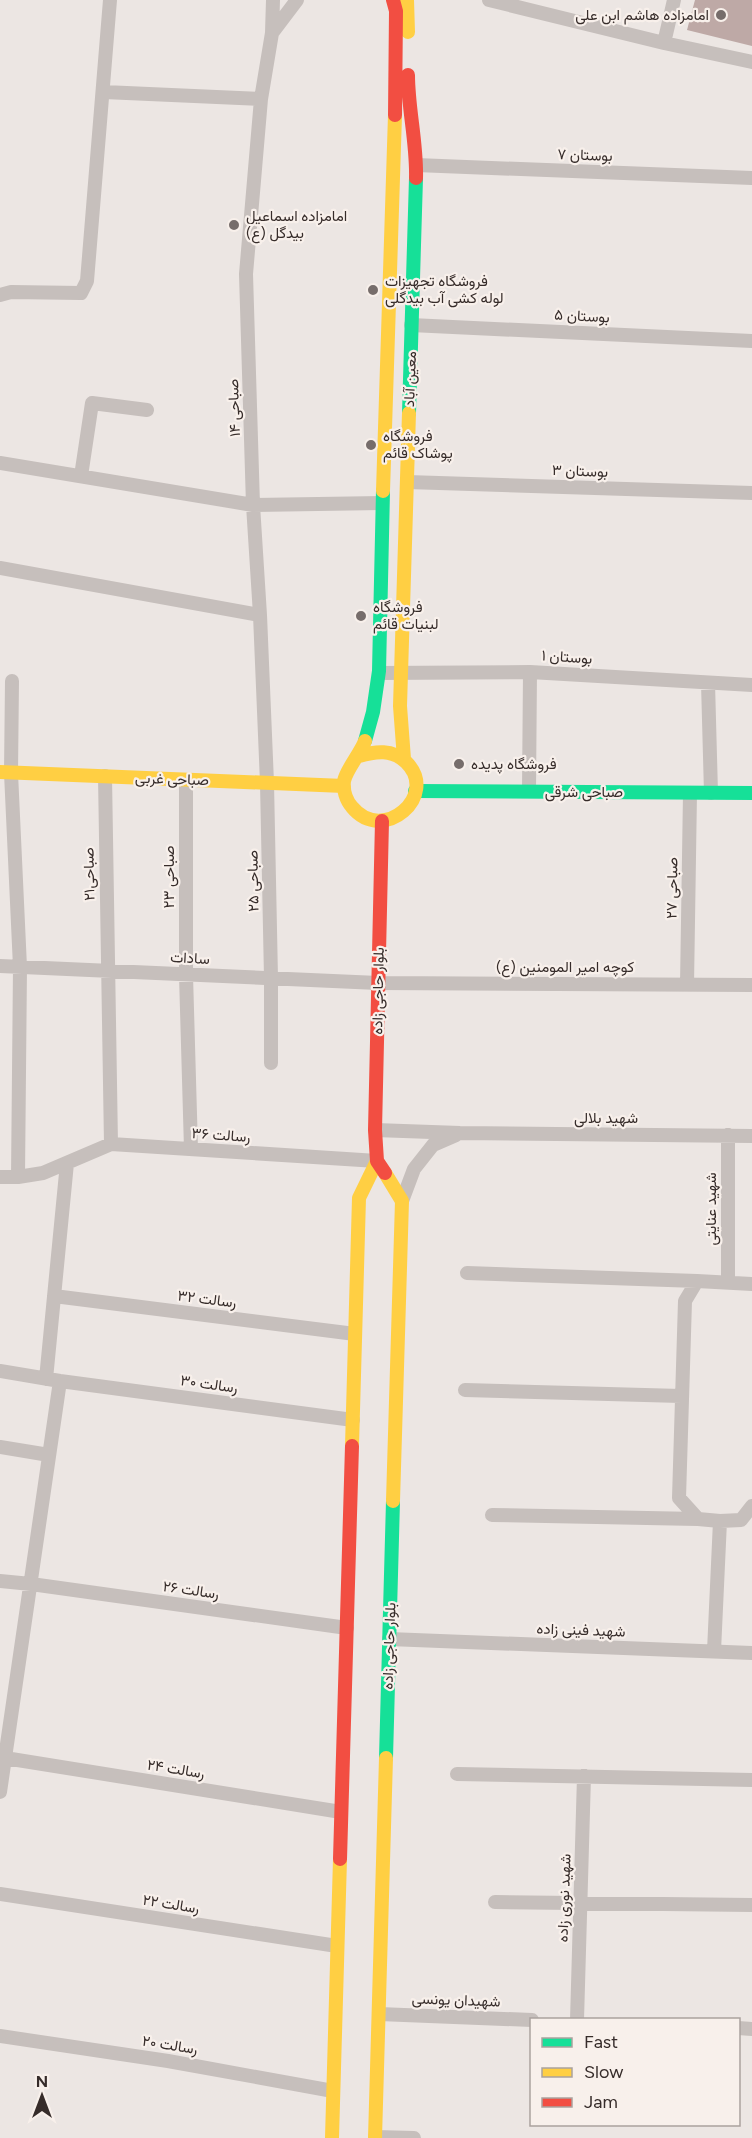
<svg xmlns="http://www.w3.org/2000/svg" width="752" height="2138" viewBox="0 0 752 2138" font-family="Figtree,Vazirmatn,sans-serif">
	<style>
		.building { fill: #bea9a6 }
		.lines { fill: none; stroke-linecap: round; stroke-linejoin: round }
		.street { stroke: #c6bfbc; stroke-width: 14 }
		.fast { stroke: #16e098; stroke-width: 14 }
		.slow { stroke: #ffcf43; stroke-width: 14 }
		.jam { stroke: #f24e42; stroke-width: 14 }
		.poi-dot { fill: #766d6b; stroke: #f8f0eb; stroke-width: 2 }
		.labels { text-anchor: middle; stroke-width: 4.5; stroke-linejoin: round; paint-order: stroke }
		.poi-label { font-size: 15px; fill: #362c2a; stroke: #f8f0eb; text-anchor: start }
		.street-label { font-size: 15px; fill: #362c2a; stroke: #f8f0eb }
	</style>
	<rect width="100%" height="100%" fill="#ece6e3"/>
	<path class="building" d="M 695,0 L 752,0 L 752,46 L 687,30 Z"/>
	<g class="lines">
		<path class="street" d="M 489,0 L 664,43 L 752,62
			M 272,33 L 297,0
			M 664,43 L 674,0
			M 104,92 L 261,99
			M 416,165 L 752,178
			M 0,295 L 11,292 L 81,293 L 87,281 L 110,0
			M 411,325 L 752,341
			M 0,463 L 253,505 L 382,503
			M 81,476 L 92,403 L 147,410
			M 407,482 L 752,493
			M 0,568 L 260,615
			M 379,673 L 530,672 L 752,685
			M 12,681 L 11,773 L 20,967 L 18,1177
			M 708,683 L 711,793
			M 105,776 L 111,1144
			M 186,780 L 186,975 L 191,1149
			M 529,791 L 530,672
			M 0,966 L 378,983 L 752,985
			M 687,985 L 690,793
			M 271,1063 L 271,978 L 267,783 L 260,615 L 253,505 L 246,274 L 261,99 L 272,33 L 273,0
			M 375,1130 L 460,1133 L 752,1136
			M 0,1177 L 18,1177 L 43,1173 L 111,1144 L 377,1161
			M 402,1201 L 414,1169 L 433,1145 L 456,1135
			M 467,1273 L 697,1281
			M 728,1282 L 728,1135
			M 752,1284 L 697,1281 L 685,1301 L 679,1498 L 698,1519 L 720,1521 L 741,1520 L 752,1506
			M 54,1296 L 355,1334
			M 0,1371 L 60,1381 L 353,1420
			M 46,1379 L 67,1163
			M 465,1390 L 681,1396
			M 0,1447 L 49,1455
			M 492,1515 L 698,1519
			M 0,1581 L 31,1584 L 347,1628
			M 389,1639 L 752,1653
			M 714,1651 L 720,1521
			M 5,1758 L 341,1812
			M 457,1774 L 752,1780
			M 0,1792 L 60,1381
			M 0,1894 L 337,1946
			M 495,1902 L 752,1905
			M 379,2014 L 532,2020
			M 577,2020 L 584,1776
			M 738,2028 L 752,2029
			M 0,2036 L 168,2061 L 333,2091
			M 375,2137 L 414,2138"/>
		<path class="fast" d="M 409,413 L 416,178
			M 365,741 L 373,712 L 379,671 L 383,491
			M 415,791 L 752,793
			M 386,1758 L 393,1501"/>
		<path class="slow" d="M 407,0 L 408,32
			M 383,491 L 395,115
			M 359,756 C 376,751 392,749 406,762 C 440,795 383,845 352,807 C 346,800 343,790 344,781 C 346,770 360,754 365,741
			M 404,759 L 400,706 L 409,413
			M 0,772 L 344,786
			M 385,1173 L 402,1201 L 393,1501
			M 352,1446 L 359,1198 L 377,1161
			M 332,2138 L 340,1859
			M 375,2138 L 386,1758"/>
		<path class="jam" d="M 393,0 L 396,11 L 395,115
			M 408,75 C 408,109 417,143 416,178
			M 382,821 L 375,1130 L 377,1161 L 385,1173
			M 340,1859 L 352,1446"/>
	</g>
	<g class="poi-dot">
		<circle cx="721" cy="15" r="6"/>
		<circle cx="234" cy="225" r="6"/>
		<circle cx="373" cy="290" r="6"/>
		<circle cx="371" cy="445" r="6"/>
		<circle cx="361" cy="616" r="6"/>
		<circle cx="459" cy="764" r="6"/>
	</g>
	<g class="labels">
		<g class="poi-label">
			<text x="709" y="20" text-anchor="end">امامزاده هاشم ابن علی</text>
			<text x="246" y="221">امامزاده اسماعیل<tspan x="246" dy="17">(ع) بیدگل</tspan></text>
			<text x="385" y="286">فروشگاه تجهیزات<tspan x="385" dy="17">لوله کشی آب بیدگلی</tspan></text>
			<text x="383" y="441">فروشگاه<tspan x="383" dy="17">پوشاک قائم</tspan></text>
			<text x="373" y="612">فروشگاه<tspan x="373" dy="17">لبنیات قائم</tspan></text>
			<text x="471" y="769">فروشگاه پدیده</text>
		</g>
		<g class="street-label">
			<text transform="translate(585 155) rotate(2)" y="5">بوستان ۷</text>
			<text transform="translate(582 316) rotate(3)" y="5">بوستان ۵</text>
			<text transform="translate(410 379) rotate(-88)" y="5">معین آباد</text>
			<text transform="translate(234 408) rotate(-92)" y="5">صباحی ۱۴</text>
			<text transform="translate(580 471) rotate(2)" y="5">بوستان ۳</text>
			<text transform="translate(567 657) rotate(4)" y="5">بوستان ۱</text>
			<text transform="translate(172 779) rotate(2)" y="5">صباحی غربی</text>
			<text x="584" y="797">صباحی شرقی</text>
			<text transform="translate(89 874) rotate(-91)" y="5">صباحی۲۱</text>
			<text transform="translate(169 877) rotate(-90)" y="5">صباحی ۲۳</text>
			<text transform="translate(253 881) rotate(-91)" y="5">صباحی ۲۵</text>
			<text transform="translate(672 888) rotate(-89)" y="5">صباحی ۲۷</text>
			<text transform="translate(190 958) rotate(3)" y="5">سادات</text>
			<text x="565" y="972">کوچه امیر المومنین (ع)</text>
			<text transform="translate(378 991) rotate(-89)" y="5">بلوار حاجی زاده</text>
			<text x="606" y="1123">شهید بلالی</text>
			<text transform="translate(221 1135) rotate(4)" y="5">رسالت ۳۶</text>
			<text transform="translate(711 1209) rotate(-90)" y="5">شهید عنایتی</text>
			<text transform="translate(207 1299) rotate(7)" y="5">رسالت ۳۲</text>
			<text transform="translate(209 1384) rotate(8)" y="5">رسالت ۳۰</text>
			<text transform="translate(191 1590) rotate(8)" y="5">رسالت ۲۶</text>
			<text transform="translate(581 1630) rotate(2)" y="5">شهید فینی زاده</text>
			<text transform="translate(389 1646) rotate(-88)" y="5">بلوار حاجی زاده</text>
			<text transform="translate(176 1769) rotate(9)" y="5">رسالت ۲۴</text>
			<text transform="translate(564 1898) rotate(-88)" y="5">شهید نوری زاده</text>
			<text transform="translate(171 1904) rotate(9)" y="5">رسالت ۲۲</text>
			<text transform="translate(456 2000) rotate(2)" y="5">شهیدان یونسی</text>
			<text transform="translate(170 2045) rotate(9)" y="5">رسالت ۲۰</text>
		</g>
	</g>
	<rect x="530" y="2018" width="210" height="108" fill="#f8f0eb" stroke="#aaa29e" stroke-width="1.5"/>
	<rect x="542" y="2038" width="30" height="9" fill="#16e098" stroke="#aaa29e" stroke-width="1.5"/>
	<text x="584" y="2048" font-size="18" fill="#362c2a">Fast</text>
	<rect x="542" y="2068" width="30" height="9" fill="#ffcf43" stroke="#aaa29e" stroke-width="1.5"/>
	<text x="584" y="2078" font-size="18" fill="#362c2a">Slow</text>
	<rect x="542" y="2098" width="30" height="9" fill="#f24e42" stroke="#aaa29e" stroke-width="1.5"/>
	<text x="584" y="2108" font-size="18" fill="#362c2a">Jam</text>
	<g transform="translate(42 2096)" stroke="#f8f0eb" stroke-width="4.5" paint-order="stroke">
	<path d="M0-4.5L10 22L0 15L-10 22Z" fill="#362c2a"/>
	<text y="-9" font-size="16" font-weight="bold" text-anchor="middle" fill="#362c2a">N</text>
	</g>
</svg>
